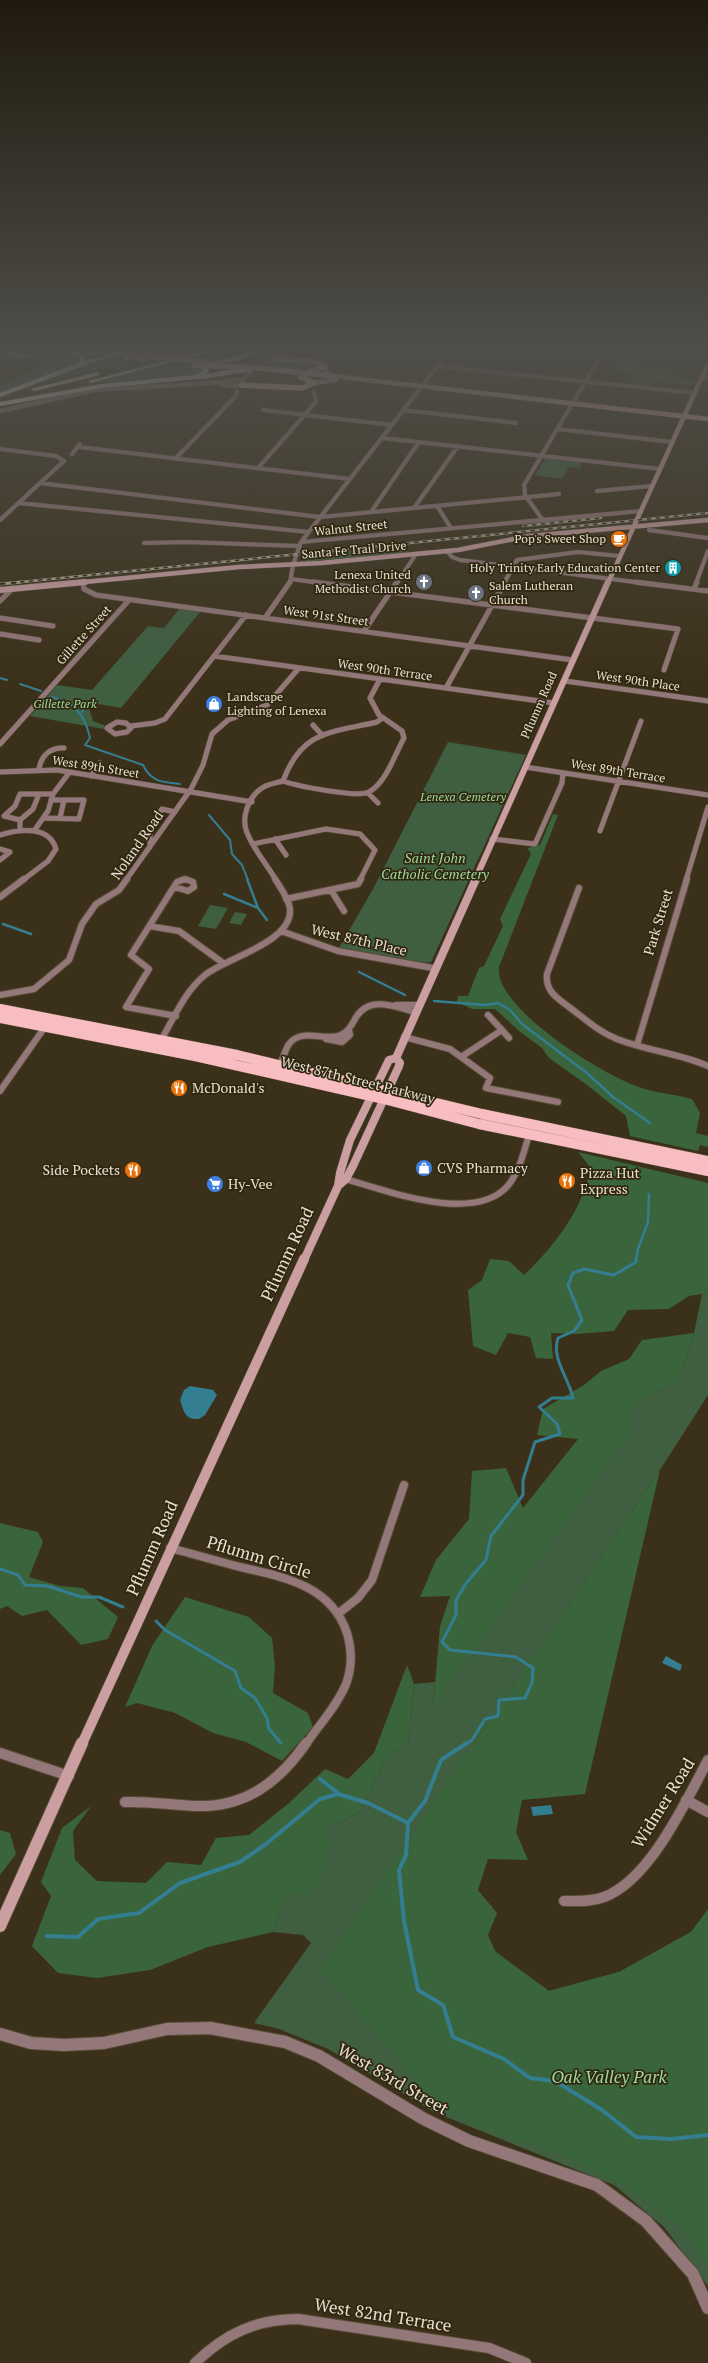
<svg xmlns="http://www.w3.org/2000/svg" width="708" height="2363" viewBox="0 0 708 2363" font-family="'PT Serif',serif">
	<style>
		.green { fill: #3f5f40 }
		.forest { fill: #3a643c }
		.water { fill: #347e92 }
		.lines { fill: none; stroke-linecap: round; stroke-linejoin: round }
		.stream-far4 { stroke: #347e92; stroke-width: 1.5 }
		.stream-far3 { stroke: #347e92; stroke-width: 2 }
		.stream-far2 { stroke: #347e92; stroke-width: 2.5 }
		.stream-far1 { stroke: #347e92; stroke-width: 3 }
		.stream { stroke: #347e92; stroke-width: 4 }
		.minor-far4-casing { stroke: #574c37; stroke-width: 5 }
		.minor-far3-casing { stroke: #574c37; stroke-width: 6 }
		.minor-far2-casing { stroke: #574c37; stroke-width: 8 }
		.minor-far1-casing { stroke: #574c37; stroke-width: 10 }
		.minor-casing { stroke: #574c37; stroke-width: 12 }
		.tertiary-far1-casing { stroke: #574c37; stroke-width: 5.5 }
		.tertiary-casing { stroke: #574c37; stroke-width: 14 }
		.secondary-far4-casing { stroke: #574c37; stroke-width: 5.5 }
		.secondary-far3-casing { stroke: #574c37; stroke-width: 7 }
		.secondary-far2-casing { stroke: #574c37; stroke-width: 9 }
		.secondary-far1-casing { stroke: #574c37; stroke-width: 11 }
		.secondary-casing { stroke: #574c37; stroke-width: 14 }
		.primary-far1-casing { stroke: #574c37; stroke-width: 6 }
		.primary-casing { stroke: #574c37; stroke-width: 11 }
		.motorway-casing { stroke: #574c37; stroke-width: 2 }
		.minor-far4 { stroke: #947779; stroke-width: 4 }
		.minor-far3 { stroke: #947779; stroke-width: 5 }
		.minor-far2 { stroke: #947779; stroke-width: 6 }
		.minor-far1 { stroke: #947779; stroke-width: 8 }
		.minor { stroke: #947779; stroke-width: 10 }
		.tertiary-far1 { stroke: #947779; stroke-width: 4.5 }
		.tertiary { stroke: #947779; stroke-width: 12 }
		.secondary-far4 { stroke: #cb9fa1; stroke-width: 4.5 }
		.secondary-far3 { stroke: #cb9fa1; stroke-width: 6 }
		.secondary-far2 { stroke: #cb9fa1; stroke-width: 8 }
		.secondary-far1 { stroke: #cb9fa1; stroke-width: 10 }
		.secondary { stroke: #cb9fa1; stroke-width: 12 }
		.primary-far1 { stroke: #f7bdc0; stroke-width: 5.5 }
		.primary { stroke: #f7bdc0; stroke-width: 10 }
		.motorway { fill: #f7e9e9; fill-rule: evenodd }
		.rail-far1-casing { stroke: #b0a897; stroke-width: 2.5 }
		.rail-casing { stroke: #b0a897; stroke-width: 3 }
		.rail-far1 { stroke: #31260f; stroke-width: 1.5; stroke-dasharray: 4.5; stroke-linecap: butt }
		.rail { stroke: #31260f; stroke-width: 2; stroke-dasharray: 5.5; stroke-linecap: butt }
		.primary-bridge-casing { stroke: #574c37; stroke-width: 6; stroke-linecap: butt }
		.primary-bridge { stroke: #f7bdc0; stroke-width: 5.5 }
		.labels { text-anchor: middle; stroke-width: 3.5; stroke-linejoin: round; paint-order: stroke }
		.far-street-label { font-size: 12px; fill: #e7e0d2; stroke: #31260f }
		.far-poi-label { font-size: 12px; fill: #e7e0d2; stroke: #31260f; text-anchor: end }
		.far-park-label { font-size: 12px; font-style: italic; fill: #9adb9d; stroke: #31260f }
		.street-label { font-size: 14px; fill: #e7e0d2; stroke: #31260f }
		.park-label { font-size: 14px; font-style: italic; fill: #9adb9d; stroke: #31260f }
		.poi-label { font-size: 14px; fill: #e7e0d2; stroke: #31260f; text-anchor: start }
		.near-street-label { font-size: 17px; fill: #e7e0d2; stroke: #31260f }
		.near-park-label { font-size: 17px; font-style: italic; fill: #9adb9d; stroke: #31260f }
	</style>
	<rect width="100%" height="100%" fill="#3b3019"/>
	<path class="green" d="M 20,350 L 37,350 L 68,354 C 53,359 36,355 21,353 L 18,352 Z
		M 137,350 L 182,350 L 158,356 L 138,352 Z
		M 224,350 L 254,350 L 241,357 L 221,361 L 209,361 L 202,357 L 188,359 Z
		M 262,350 L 279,350 L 264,354 L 263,359 L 257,364 L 250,359 Z
		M 75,356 L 80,358 L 81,362 L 30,383 L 0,393 L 0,384 L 50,364 L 40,359 L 31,358 L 56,359 Z
		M 124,358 L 129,362 L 141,360 L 31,386 L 102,359 Z
		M 288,361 L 309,363 L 315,366 C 309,375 279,368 268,367 L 279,368 L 266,365 L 273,362 Z
		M 170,364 L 199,367 L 201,371 L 192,375 L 74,388 Z
		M 546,458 L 547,458 L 582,462 L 580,468 L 569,467 L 562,479 L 535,475 Z
		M 403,546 L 408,553 L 307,562 L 302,558 L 303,555 Z
		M 180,608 L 201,611 L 121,708 L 93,703 L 89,708 L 93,721 L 104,725 L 104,729 L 30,716 L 57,685 L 92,690 L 148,626 L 164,628 Z
		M 448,742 L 526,755 L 431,962 L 424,963 L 339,948 L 373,889 Z
		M 210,905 L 228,908 L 216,929 L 198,926 Z
		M 235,912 L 247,914 L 241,925 L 229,923 Z
		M 708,1293 L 708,1395 L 660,1470 L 387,1872 L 549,1991 L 619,1972 L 691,1932 L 708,1909 L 708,2286 L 664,2227 L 614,2185 L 434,2112 L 328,2049 L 279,2029 L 254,2023 L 311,1943 L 303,1935 L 273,1932 L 286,1893 L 308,1894 L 325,1828 L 359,1813 L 386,1759 L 408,1741 L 414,1684 L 435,1682 L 433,1706 L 629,1409 L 680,1378 L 694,1333 L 702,1294 Z"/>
	<path class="forest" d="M 634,350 L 649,354 L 662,354 L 663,352 L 661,350 L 675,350 L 671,355 L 705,361 L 697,363 L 641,355 L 629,360 L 635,364 L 634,366 L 693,372 L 694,374 L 651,372 L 697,380 L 692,385 L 653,382 L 649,386 L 630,385 L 639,381 L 627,378 L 628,377 L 641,375 L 618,371 L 621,366 L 615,365 L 616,362 L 612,361 L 618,360 L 623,353 Z
		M 553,814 L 558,815 L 499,967 C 493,1007 602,1074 636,1086 C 653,1093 674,1094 692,1099 L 700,1113 L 696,1133 L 708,1136 L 708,1147 L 700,1145 L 698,1151 L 630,1136 L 626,1116 L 587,1085 L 549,1058 L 542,1048 L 519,1031 L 495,1009 L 472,1009 L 457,1002 L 458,996 L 468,996 L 479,968 L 484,966 L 503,926 L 500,919 L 531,854 L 527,848 L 540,845 Z
		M 578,1152 L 708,1183 L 708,1293 L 689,1296 L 669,1309 L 628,1310 L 614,1331 L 577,1334 L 551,1333 L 553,1359 L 536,1358 L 530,1337 L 508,1333 L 496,1355 L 473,1346 L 468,1290 L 482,1280 L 490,1259 L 509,1261 L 524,1275 C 553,1248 585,1207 590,1167 Z
		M 694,1333 L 680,1378 L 629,1409 L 632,1430 L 433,1707 L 440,1626 L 450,1596 L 420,1597 L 436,1560 L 469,1519 L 472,1471 L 506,1468 L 523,1508 L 578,1439 L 537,1435 L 543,1409 L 584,1385 L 601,1371 L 629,1359 L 642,1340 Z
		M 660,1470 L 585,1794 L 522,1800 L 516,1832 L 528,1860 L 488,1859 L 478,1890 L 497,1913 L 488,1935 L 496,1953 L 549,1991 L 619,1972 L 691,1932 L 708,1910 L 708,2270 L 689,2235 L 629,2188 L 558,2153 L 482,2129 L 436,2106 L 366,2021 L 320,1970 Z
		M 0,1523 L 38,1532 L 43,1542 L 29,1577 L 60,1586 L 83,1588 L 118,1617 L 108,1639 L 81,1645 L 47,1610 L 22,1616 L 7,1606 L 0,1609 Z
		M 185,1597 L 249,1617 L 272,1638 L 275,1666 L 273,1693 L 308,1713 L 313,1727 L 282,1761 L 246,1742 L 213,1733 L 175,1713 L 137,1703 L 125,1707 L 152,1646 Z
		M 407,1665 L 414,1684 L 408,1741 L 386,1759 L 359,1813 L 325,1828 L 331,1842 L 319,1883 L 308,1894 L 286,1894 L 273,1932 L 208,1947 L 150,1970 L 97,1978 L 58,1973 L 32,1946 L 51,1896 L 41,1882 L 62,1828 L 91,1806 L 73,1831 L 75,1860 L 97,1881 L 146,1883 L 167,1862 L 201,1865 L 216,1838 L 249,1835 L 289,1803 L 325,1769 L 348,1779 L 374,1753 Z
		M 0,1830 L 10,1833 L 16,1854 L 0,1875 Z"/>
	<path class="water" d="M 190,1386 L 213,1390 L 217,1395 L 205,1415 L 199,1419 C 185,1420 184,1412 180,1400 L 184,1390 Z
		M 666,1656 L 682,1665 L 680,1671 L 662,1663 Z
		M 551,1805 L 553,1814 L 533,1816 L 531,1807 Z"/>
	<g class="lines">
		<path class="stream-far4" d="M 649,350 L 659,356 L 685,359
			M 0,392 L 54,370"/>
		<path class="stream-far3" d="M 0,678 L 7,680
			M 20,684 L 41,691
			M 52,697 C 75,703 85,715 90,738 L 85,745 L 143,765 C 151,782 163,782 180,784
			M 82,712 L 85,705
			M 209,815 L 230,840 L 232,854 L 242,865 L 248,880"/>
		<path class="stream-far2" d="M 247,879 L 258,908 L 267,920
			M 224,894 L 258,908
			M 3,924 L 31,934
			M 359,972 L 405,995
			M 434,1001 L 485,1005 L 498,1003 L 510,1010 L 522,1024 L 587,1073 L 613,1097 L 650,1123
			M 636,1260 L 638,1249 L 648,1222 L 649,1194"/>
		<path class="stream-far1" d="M 0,1569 L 18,1575 L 25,1585 L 48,1586 L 81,1597 L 99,1597 L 123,1607
			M 156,1621 L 165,1630 L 235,1671 L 241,1688 L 255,1698 L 267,1718 L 269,1729 L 281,1743
			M 465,1744 L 472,1740 L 485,1719 L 498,1716 L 499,1700 L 525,1698 L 532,1683 L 533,1668 L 516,1657 L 450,1650 L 442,1642 L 456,1615 L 456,1600 L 467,1582 L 486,1560 L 491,1536 L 523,1495 L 523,1480 L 535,1442 L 560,1434 L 557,1424 L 539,1407 L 552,1398 L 573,1398 C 569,1378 551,1359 558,1338 L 574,1331 L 582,1320 L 568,1285 L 573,1273 L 584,1269 L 614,1275 L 636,1262 L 636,1259"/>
		<path class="stream" d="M 467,1743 L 441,1760 L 425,1801 L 408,1823 L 406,1855 L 399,1870 L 404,1921 L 418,1990 L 443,2005 L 453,2037 L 504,2059 L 530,2078 L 555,2081 L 602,2110 L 636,2137 L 671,2139 L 708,2135
			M 320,1779 L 338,1793
			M 47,1936 L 78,1937 L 98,1919 L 139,1913 L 180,1883 L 240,1862 L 266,1844 L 320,1799 L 338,1794 L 368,1803 L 408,1823"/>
		<g class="minor-far4-casing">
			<path id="minor-far4" d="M 486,350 L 529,350
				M 24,356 L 54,358 L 70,355
				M 437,366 L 695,393
				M 701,378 L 708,379
				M 263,410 L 392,425
				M 403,410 L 516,423
				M 557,429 L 672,442
				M 382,438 L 660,469
				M 79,447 L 350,479
				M 0,449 L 56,456 L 64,461 L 0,520
				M 72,454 L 80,444
				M 175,459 L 236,396 L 237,391
				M 258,468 L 316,402 L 314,392
				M 40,483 L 320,517 L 559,494
				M 597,491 L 652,486
				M 19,503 L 308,532
				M 437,506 L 451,528
				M 414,508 L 458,446
				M 371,512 L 419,442
				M 542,519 L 525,495 L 524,485 L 604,350
				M 649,530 L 708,538
				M 301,542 L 641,511
				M 144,543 L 186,542 L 299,546
				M 447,551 L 452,557 L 460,560 L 643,583
				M 291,579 L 321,583
				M 290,583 L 293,565 L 301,542 L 450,350
				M 397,583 L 416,554
				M 504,583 L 517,560 L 578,552 L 620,556
				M 696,583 L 708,551"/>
		</g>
		<g class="minor-far3-casing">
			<path id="minor-far3" d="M 313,582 L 678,629 L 664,670
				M 635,582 L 708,591
				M 83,583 L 84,589 L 96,595 L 573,660
				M 694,589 L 697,582
				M 0,601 L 12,589
				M 0,618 L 53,626
				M 265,618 L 290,582
				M 364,631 L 397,582
				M 0,634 L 39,640
				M 214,656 L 554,703
				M 565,681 L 708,701
				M 446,688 L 505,582
				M 117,722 L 126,723 L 131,728 L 127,732 L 115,734 L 107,728 Z
				M 313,725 L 322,735
				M 131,726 L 155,723 L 165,719 L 246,615
				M 0,744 L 129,600
				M 525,767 L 708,795
				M 39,769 C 41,756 50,747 64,748
				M 0,772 L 57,770 L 252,802
				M 91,776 L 100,763
				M 283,781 C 297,786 357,798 369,792 C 386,783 395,754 404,738 L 402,731 L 379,715 L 370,698 L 380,679
				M 283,781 C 302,730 330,733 377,722 L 382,718
				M 368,793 L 378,803
				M 44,818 L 79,819 L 84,800 L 51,800
				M 60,818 L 64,800
				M 20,820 L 33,809 L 39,794
				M 20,830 L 20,820 L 4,816 L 15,806 L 20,794 L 53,794
				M 34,831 L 48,811 L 53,794 L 69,773
				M 600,831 L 641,721
				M 0,835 C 19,829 49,825 56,849 L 48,861 L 23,880
				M 275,839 L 286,855
				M 492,839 L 535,844 L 562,783 L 563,773
				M 253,844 L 326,829 L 360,834 L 375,850 L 360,880
				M 150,847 L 150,827 L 162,809 L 175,812
				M 0,849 L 10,852 L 0,860
				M 126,880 L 191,789 L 203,765 L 212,734 L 228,720 L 267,705 L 299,668
				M 182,880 L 188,880
				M 276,880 C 267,865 255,851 248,835 C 240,819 248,797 262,788 C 268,784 276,783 283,781
				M 686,880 L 708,807"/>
		</g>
		<g class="minor-far2-casing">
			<path id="minor-far2" d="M 175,887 L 188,891 L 194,887 L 193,882 L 185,879 L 177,882 L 131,955 L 149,969 L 126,1007 L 176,1016
				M 579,888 L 547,974 C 545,991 557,998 569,1007 C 585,1019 599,1032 617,1039 C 647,1051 679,1053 708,1066
				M 331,890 L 344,911
				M 0,897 L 24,879
				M 286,899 L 358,884 L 361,879
				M 149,926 L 179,931 L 223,963
				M 281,931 L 338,951 L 433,968
				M 0,995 L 34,989 L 69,960 L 82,924 L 96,904 L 119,890 L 127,879
				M 396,1005 L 418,1005
				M 502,1030 L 509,1038
				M 404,1037 L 450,1049 L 490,1078 L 486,1088 L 558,1102
				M 326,1039 L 342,1042 L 350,1035 L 349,1030
				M 161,1040 C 174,1018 185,991 205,975 C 226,958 293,942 290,909 C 289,899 280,887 275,879
				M 637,1045 L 687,879
				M 461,1057 L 502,1030 L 488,1015
				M 279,1066 C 283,1059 285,1050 289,1044 C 302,1027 325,1042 341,1035 C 348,1032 352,1025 355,1019 C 368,995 394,1006 415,1012
				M 0,1091 L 47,1024
				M 342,1178 C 382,1189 478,1227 510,1183 C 520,1169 524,1151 529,1135"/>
		</g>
		<g class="minor-far1-casing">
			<path id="minor-far1" d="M 170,1548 C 193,1554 217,1561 240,1567 C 283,1577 331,1585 347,1633 C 352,1650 352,1668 346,1684 C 337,1706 319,1725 306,1744
				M 339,1613 L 358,1598 L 372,1580 L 404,1485"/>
		</g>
		<g class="minor-casing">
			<path id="minor" d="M 0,1753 L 69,1776
				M 686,1800 L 708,1812
				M 125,1802 C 149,1801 172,1805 195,1806 C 245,1808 279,1782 306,1743
				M 564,1901 C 577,1901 591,1902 604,1897 C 650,1880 686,1801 708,1760
				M 195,2363 C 225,2334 256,2319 298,2319 L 489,2348 L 526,2363"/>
		</g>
		<g class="tertiary-far1-casing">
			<path id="tertiary-far1" d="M 275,353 L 284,356 L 275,359 L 266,357 L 268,354 Z
				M 261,365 L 275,359
				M 242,380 L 249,373
				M 220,384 L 236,386 L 244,383 L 242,380
				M 227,385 L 225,383 L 231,380 L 242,380
				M 0,411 L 94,390 L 226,382"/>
		</g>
		<g class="tertiary-casing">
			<path id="tertiary" d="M 0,2034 L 31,2043 L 64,2045 L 104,2043 L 167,2029 L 210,2028 L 285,2042 L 319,2056 L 424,2119 L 469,2141 L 597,2185 L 646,2221 L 693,2274 L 708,2308"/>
		</g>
		<g class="secondary-far4-casing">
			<path id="secondary-far4" d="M 325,366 L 327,372 L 332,376 L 708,419
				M 314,383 L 336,380
				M 74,583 L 239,567 L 321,563 L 458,550 L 529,536 L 708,520
				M 608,583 L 708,364"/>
		</g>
		<g class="secondary-far3-casing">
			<path id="secondary-far3" d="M 0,590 L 85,582
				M 475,880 L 608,582"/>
		</g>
		<g class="secondary-far2-casing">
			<path id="secondary-far2" d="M 396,1058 L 476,879
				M 338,1186 L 346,1179 L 353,1166 L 399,1066 L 400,1063 L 396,1058
				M 304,1260 L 338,1186 L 340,1173 L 350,1140 L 389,1060 L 396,1058"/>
		</g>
		<g class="secondary-far1-casing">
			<path id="secondary-far1" d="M 82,1744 L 304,1259"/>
		</g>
		<g class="secondary-casing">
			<path id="secondary" d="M 0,1926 L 82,1743"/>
		</g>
		<g class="primary-far1-casing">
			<path id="primary-far1" d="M 7,350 L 13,355 L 24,356
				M 57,350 L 138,355
				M 278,359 L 314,361 L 325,366 L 309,372
				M 194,365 L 260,368 L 332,376
				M 241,385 L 302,388 L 314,383 L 301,377"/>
		</g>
		<g class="primary-casing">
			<path id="primary" d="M 0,1009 L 237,1055 L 482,1114 L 708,1161
				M 0,1018 L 195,1056 L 384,1099 L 479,1124 L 708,1171"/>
		</g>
		<g class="motorway-casing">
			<path id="motorway" d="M 68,350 L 84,356 L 86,360 L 114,354 L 117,356 L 91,363 L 0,397 L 0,393 L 80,362 L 80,358 L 68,352 Z
				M 127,350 L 133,350 L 137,355 L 132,356 Z
				M 208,350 L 217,350 L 91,383 L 88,381 Z
				M 253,350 L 260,350 L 242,359 L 213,365 L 210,363 L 238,356 Z
				M 199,365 L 208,368 L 209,372 L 206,374 C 218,373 244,364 253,371 L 208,378 L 102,388 L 0,406 L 0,402 L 102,384 L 194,375 L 203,371 Z
				M 98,372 L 100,375 L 34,391 L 31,389 Z"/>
		</g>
		<use href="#minor-far4" class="minor-far4"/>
		<use href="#minor-far3" class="minor-far3"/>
		<use href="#minor-far2" class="minor-far2"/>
		<use href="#minor-far1" class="minor-far1"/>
		<use href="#minor" class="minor"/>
		<use href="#tertiary-far1" class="tertiary-far1"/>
		<use href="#tertiary" class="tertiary"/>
		<use href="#secondary-far4" class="secondary-far4"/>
		<use href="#secondary-far3" class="secondary-far3"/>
		<use href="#secondary-far2" class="secondary-far2"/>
		<use href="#secondary-far1" class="secondary-far1"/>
		<use href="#secondary" class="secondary"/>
		<use href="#primary-far1" class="primary-far1"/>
		<use href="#primary" class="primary"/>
		<use href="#motorway" class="motorway"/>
		<g class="rail-far1-casing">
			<path id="rail-far1" d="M 523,526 L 601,518
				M 11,583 L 708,513"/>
		</g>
		<g class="rail-casing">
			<path id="rail" d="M 0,584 L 21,582"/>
		</g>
		<use href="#rail-far1" class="rail-far1"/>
		<use href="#rail" class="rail"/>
		<g class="primary-bridge-casing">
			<path id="primary-bridge" d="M 138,355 L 206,362
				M 126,357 L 145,359"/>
		</g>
		<use href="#primary-bridge" class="primary-bridge"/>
	</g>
	<linearGradient id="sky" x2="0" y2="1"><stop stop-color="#201a0e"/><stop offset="0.51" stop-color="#4f4e49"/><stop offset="1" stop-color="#4f4e49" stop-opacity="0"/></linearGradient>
	<rect width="708" height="681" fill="url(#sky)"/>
	<defs>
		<g id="cafe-disc" transform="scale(0.9)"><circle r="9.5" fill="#e8710a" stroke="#31260f"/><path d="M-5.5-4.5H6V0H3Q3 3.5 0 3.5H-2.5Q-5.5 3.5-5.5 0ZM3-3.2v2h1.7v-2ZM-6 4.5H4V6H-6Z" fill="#fff"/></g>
		<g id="building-disc" transform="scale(0.9)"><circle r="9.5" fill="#0f9aa8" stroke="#31260f"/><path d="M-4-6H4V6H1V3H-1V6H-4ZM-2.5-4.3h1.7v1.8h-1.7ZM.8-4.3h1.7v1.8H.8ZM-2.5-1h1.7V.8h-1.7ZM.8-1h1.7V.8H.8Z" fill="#fff"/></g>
		<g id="church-disc" transform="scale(0.9)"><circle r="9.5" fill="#6b7280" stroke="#31260f"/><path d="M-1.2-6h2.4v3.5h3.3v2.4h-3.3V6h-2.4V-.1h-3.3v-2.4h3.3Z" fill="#fff"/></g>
		<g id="shop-disc" transform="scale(0.9)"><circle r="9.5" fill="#3f7fe0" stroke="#31260f"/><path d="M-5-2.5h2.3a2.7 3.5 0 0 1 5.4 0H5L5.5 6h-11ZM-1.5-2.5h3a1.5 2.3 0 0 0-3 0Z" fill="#fff"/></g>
		<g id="restaurant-disc" transform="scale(0.9)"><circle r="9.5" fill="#e8710a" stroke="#31260f"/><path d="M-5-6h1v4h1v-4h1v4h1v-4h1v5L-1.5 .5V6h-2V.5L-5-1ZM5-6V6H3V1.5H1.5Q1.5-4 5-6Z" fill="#fff"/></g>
		<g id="supermarket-disc" transform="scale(0.9)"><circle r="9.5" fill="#3f7fe0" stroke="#31260f"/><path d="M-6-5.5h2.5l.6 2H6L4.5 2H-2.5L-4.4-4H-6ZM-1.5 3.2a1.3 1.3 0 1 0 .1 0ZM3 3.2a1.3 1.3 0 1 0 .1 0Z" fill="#fff"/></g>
	</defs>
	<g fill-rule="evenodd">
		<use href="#cafe-disc" x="619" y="539"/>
		<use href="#building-disc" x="673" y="568"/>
		<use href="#church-disc" x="424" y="582"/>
		<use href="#church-disc" x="476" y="593"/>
		<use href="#shop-disc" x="214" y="704"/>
		<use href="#restaurant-disc" x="179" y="1088"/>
		<use href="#shop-disc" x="424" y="1168"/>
		<use href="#restaurant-disc" x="133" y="1170"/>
		<use href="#restaurant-disc" x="567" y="1181"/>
		<use href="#supermarket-disc" x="215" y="1184"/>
	</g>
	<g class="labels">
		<g class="far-street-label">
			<text transform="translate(351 528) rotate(-6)" y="4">Walnut Street</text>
			<text transform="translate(354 550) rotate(-5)" y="4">Santa Fe Trail Drive</text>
			<text transform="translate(326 616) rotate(8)" y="4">West 91st Street</text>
			<text transform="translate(84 635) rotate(-48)" y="4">Gillette Street</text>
			<text transform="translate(385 670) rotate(8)" y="4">West 90th Terrace</text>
			<text transform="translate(638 681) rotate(8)" y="4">West 90th Place</text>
			<text transform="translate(539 705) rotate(-66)" y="4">Pflumm Road</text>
			<text transform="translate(96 767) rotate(9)" y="4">West 89th Street</text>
			<text transform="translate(618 771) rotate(9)" y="4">West 89th Terrace</text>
		</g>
		<g class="far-poi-label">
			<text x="606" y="543">Pop's Sweet Shop</text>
			<text x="660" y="572">Holy Trinity Early Education Center</text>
			<text x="411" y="579">Lenexa United<tspan x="411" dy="14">Methodist Church</tspan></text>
			<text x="489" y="590" text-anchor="start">Salem Lutheran<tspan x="489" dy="14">Church</tspan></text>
			<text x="227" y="701" text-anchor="start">Landscape<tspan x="227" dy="14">Lighting of Lenexa</tspan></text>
		</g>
		<g class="far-park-label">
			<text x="65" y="708">Gillette Park</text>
			<text x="463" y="801">Lenexa Cemetery</text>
		</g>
		<g class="street-label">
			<text transform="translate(137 845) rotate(-55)" y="5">Noland Road</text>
			<text transform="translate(658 922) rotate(-73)" y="5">Park Street</text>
			<text transform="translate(359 940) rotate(13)" y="5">West 87th Place</text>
			<text transform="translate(358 1080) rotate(14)" y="5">West 87th Street Parkway</text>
		</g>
		<g class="park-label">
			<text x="435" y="863">Saint John<tspan x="435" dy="16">Catholic Cemetery</tspan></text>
		</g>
		<g class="poi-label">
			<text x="192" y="1093">McDonald's</text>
			<text x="437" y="1173">CVS Pharmacy</text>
			<text x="120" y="1175" text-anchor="end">Side Pockets</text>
			<text x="580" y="1178">Pizza Hut<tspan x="580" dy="16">Express</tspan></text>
			<text x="228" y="1189">Hy-Vee</text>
		</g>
		<g class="near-street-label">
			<text transform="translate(287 1254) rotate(-65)" y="6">Pflumm Road</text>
			<text transform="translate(152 1548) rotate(-66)" y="6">Pflumm Road</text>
			<text transform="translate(259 1557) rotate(17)" y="6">Pflumm Circle</text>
			<text transform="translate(663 1803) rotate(-58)" y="6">Widmer Road</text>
			<text transform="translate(393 2079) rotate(30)" y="6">West 83rd Street</text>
			<text transform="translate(383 2315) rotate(9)" y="6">West 82nd Terrace</text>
		</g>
		<g class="near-park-label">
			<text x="609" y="2083">Oak Valley Park</text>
		</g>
	</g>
</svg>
